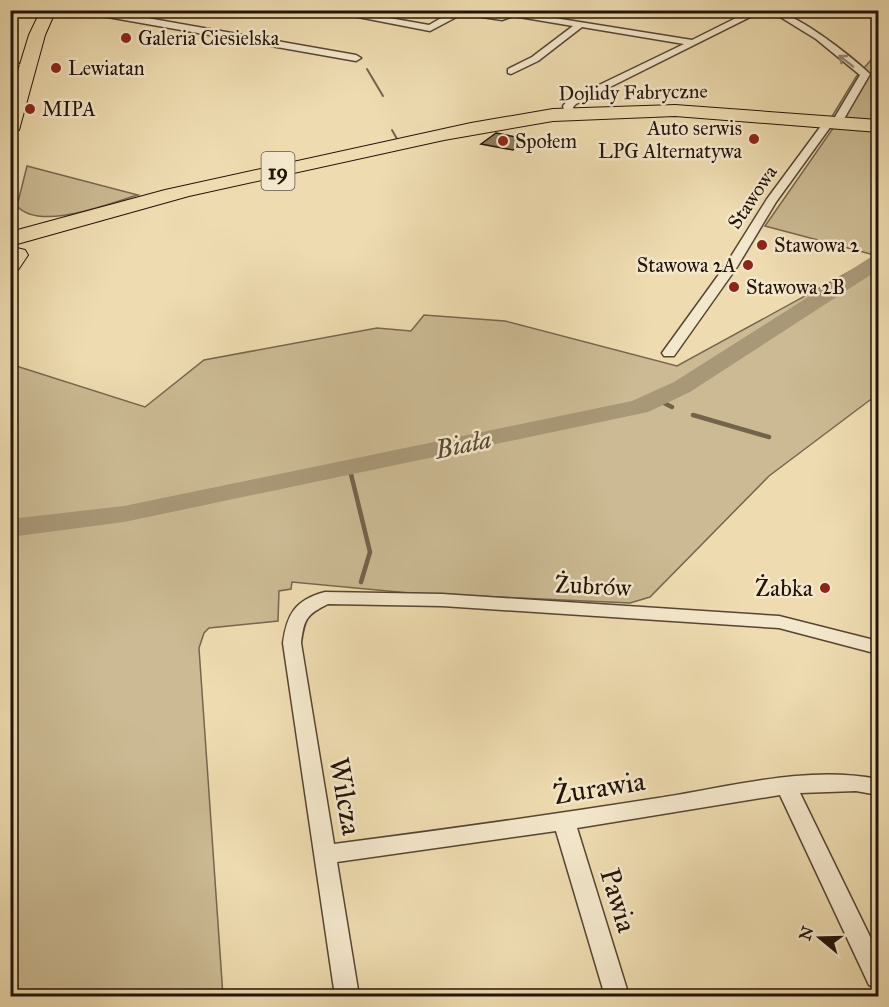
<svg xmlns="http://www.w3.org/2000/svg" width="889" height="1007" viewBox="0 0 889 1007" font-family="'IM FELL Great Primer',serif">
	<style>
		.green { fill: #cbba93; stroke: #77664e; stroke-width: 1.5 }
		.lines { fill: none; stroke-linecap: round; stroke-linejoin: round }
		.stream-far1 { stroke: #73634b; stroke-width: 2 }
		.stream { stroke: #73634b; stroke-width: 4.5 }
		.river { fill: #a99877; fill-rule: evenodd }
		.building { fill: #8d7c5f; stroke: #231308; stroke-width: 1.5 }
		.street-casing { stroke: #564532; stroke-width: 3 }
		.highway-casing { stroke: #231308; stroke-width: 2 }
		.street { fill: #f4e8cc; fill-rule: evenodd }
		.highway { fill: #eedcb0; fill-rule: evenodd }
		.oneway { stroke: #968874 }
		.poi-dot { fill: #8f2418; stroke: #f4e8cc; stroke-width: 2 }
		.labels { text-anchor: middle; stroke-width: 5; stroke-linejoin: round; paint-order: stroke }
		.far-poi-label { font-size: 20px; fill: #231308; stroke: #f4e8cc; text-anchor: start }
		.far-street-label { font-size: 20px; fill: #231308; stroke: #f4e8cc }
		.shield { fill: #f4e8cc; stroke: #625343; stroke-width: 1.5 }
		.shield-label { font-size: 22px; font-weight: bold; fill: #231308 }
		.street-label { font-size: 24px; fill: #231308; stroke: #f4e8cc }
		.poi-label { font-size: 24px; fill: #231308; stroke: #f4e8cc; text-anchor: end }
		.water-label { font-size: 26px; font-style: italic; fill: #594834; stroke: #f4e8cc }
		.near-street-label { font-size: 28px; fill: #231308; stroke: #f4e8cc }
	</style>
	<rect width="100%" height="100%" fill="#eedcb0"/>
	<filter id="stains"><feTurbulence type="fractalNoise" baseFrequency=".00333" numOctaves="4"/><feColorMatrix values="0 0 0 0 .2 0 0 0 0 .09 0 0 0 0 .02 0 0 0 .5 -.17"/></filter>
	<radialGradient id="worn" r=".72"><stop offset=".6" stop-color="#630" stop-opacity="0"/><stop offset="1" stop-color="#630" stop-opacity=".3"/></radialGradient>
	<path class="green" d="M 878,52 L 878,280 L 872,284 L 878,287 L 878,394 L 769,476 L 650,597 L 630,603 L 409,593 L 292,582 L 291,589 L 279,591 L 278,621 L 209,628 L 204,633 L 199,648 L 223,996 L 11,996 L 10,364 L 145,407 L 204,360 L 377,328 L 411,331 L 424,315 L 505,321 L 677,366 L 878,256 L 765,226 L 836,124 L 831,118 L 856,77 Z
		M 27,166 L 138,195 C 110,203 40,232 17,206 Z"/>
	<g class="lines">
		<path class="stream-far1" d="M 367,69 L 383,96
			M 392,130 L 397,139"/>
		<path class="stream" d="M 658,400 L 672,407
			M 693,415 L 769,437
			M 349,466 L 370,552 L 361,582"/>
		<path class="river" d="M 878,255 L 878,270 L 690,392 L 648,412 L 124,522 L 10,537 L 10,519 L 124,506 L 632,401 L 674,382 L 871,257 Z"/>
	</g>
	<path class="building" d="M 496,133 L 526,139 L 513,150 L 481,144 Z"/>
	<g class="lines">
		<g class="street-casing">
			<path id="street" d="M 102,10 L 356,55 L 361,58 L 356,61 L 96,15 L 49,14 L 45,11 Z
				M 322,10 L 344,10 L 429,25 L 455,10 L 501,14 L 512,10 L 526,10 L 523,13 L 692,40 L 752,10 L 764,10 L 576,104 L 573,107 L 575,114 L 570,117 L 565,114 L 563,106 L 568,100 L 684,44 L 582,27 L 538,61 L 511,74 L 508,73 L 508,69 L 532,57 L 573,26 L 513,16 L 502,20 L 462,14 L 430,31 Z
				M 769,10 C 793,10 851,56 870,74 L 841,124 L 832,122 L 860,75 L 816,39 Z
				M 10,62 L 18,63 L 20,65 L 10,68 Z
				M 822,119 L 830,119 L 831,126 L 776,202 L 737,267 L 674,356 L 664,356 L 662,353 L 725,266 L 767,199 L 821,126 Z
				M 325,592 L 442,594 L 779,616 L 878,641 L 878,654 L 779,628 L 442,606 L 328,604 C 306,615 304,619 301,643 L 334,844 C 442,830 550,815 658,798 C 730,787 806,765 878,779 L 878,795 L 856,791 L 800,793 L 878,953 L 878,988 L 869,985 L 780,795 L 577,828 L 629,996 L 605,996 L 556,831 L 337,862 L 359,996 L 335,996 L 283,643 C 287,614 295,600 325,592 Z"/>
		</g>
		<g class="highway-casing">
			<path id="highway" d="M 41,10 L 56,10 L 45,35 L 19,130 L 10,136 L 10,97 L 29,35 Z
				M 675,105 L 878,120 L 878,132 L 675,116 L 553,121 L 444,140 L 189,196 L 10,246 L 10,232 L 165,190 L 471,123 L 553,109 Z
				M 17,248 L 25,250 L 28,255 L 18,270 L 10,272 L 10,250 Z"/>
		</g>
		<use href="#street" class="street"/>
		<use href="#highway" class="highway"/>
	</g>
	<defs><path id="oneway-shaft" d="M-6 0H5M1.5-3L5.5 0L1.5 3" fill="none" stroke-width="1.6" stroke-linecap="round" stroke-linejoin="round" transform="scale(1.5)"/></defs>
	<use class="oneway" href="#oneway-shaft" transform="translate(846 61) rotate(-142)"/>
	<g class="poi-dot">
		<circle cx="126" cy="38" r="6"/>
		<circle cx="56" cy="68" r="6"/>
		<circle cx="30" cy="109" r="6"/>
		<circle cx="754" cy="139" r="6"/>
		<circle cx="503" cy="141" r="6"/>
		<circle cx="762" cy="245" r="6"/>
		<circle cx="748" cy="265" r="6"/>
		<circle cx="734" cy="287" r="6"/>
		<circle cx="825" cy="588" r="6"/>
	</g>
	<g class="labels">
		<g class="far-poi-label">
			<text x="138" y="45">Galeria Ciesielska</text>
			<text x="68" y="75">Lewiatan</text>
			<text x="42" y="116">MIPA</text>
			<text x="742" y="135" text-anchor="end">Auto serwis<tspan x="742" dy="23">LPG Alternatywa</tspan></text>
			<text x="515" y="148">Społem</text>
			<text x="774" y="252">Stawowa 2</text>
			<text x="736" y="272" text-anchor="end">Stawowa 2A</text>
			<text x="746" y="294">Stawowa 2B</text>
		</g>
		<g class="far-street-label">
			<text transform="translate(633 92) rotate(-1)" y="7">Dojlidy Fabryczne</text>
			<text transform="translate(752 197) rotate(-56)" y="7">Stawowa</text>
		</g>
		<rect class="shield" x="261.5" y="152" width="33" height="38" rx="4.5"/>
		<g class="shield-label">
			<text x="278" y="179">19</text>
		</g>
		<g class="street-label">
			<text transform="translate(593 586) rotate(3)" y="8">Żubrów</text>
		</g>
		<g class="poi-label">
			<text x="813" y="596">Żabka</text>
		</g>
		<g class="water-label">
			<text transform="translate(463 444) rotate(-12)" y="9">Biała</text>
		</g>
		<g class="near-street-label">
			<text transform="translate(599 787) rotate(-9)" y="10">Żurawia</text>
			<text transform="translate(346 796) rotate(80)" y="10">Wilcza</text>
			<text transform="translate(619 900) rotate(73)" y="10">Pawia</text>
		</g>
	</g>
	<rect width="889" height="1007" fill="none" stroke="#eedcb0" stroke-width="36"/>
	<rect x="12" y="12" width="865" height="983" fill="none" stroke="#231308" stroke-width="3"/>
	<rect x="18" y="18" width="853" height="971" fill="none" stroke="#231308" stroke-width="1.5"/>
	<g transform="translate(820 938) rotate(289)" stroke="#f4e8cc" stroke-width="4.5" paint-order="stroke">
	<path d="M0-4.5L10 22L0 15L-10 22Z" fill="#231308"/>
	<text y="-9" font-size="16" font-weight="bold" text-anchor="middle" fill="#231308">N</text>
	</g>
	<rect width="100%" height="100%" filter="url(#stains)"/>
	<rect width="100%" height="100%" fill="url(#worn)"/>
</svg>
